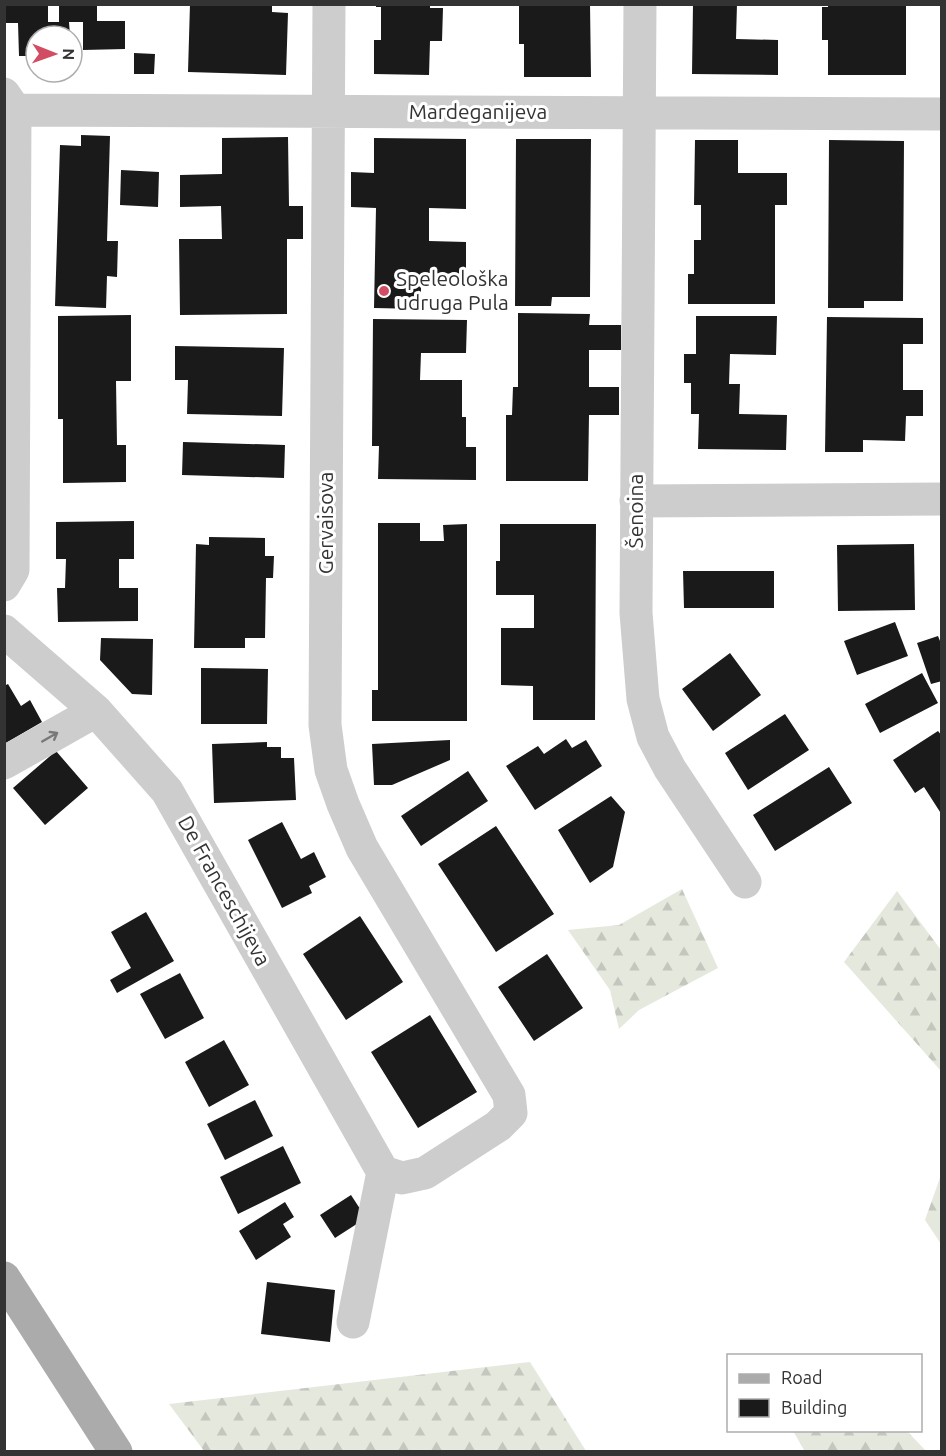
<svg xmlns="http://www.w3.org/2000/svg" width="946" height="1456" viewBox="0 0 946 1456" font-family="Ubuntu,sans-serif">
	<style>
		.forest { fill: url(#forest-firs) }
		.building { fill: #1a1a1a }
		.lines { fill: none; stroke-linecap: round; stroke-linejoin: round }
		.minor { stroke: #cdcdcd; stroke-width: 33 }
		.major { stroke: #ababab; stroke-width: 33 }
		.oneway { stroke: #787878 }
		.poi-dot { fill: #d24d63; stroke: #fff; stroke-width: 2 }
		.labels { text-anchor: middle; stroke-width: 6; stroke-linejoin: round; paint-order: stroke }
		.street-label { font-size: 21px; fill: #333; stroke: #fff }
		.poi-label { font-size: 21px; fill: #333; stroke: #fff; text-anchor: start }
	</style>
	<defs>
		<pattern id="forest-firs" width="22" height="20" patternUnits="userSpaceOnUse" patternTransform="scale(1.5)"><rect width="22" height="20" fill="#e4e8dd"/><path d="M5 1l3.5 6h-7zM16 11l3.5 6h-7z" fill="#c4c7be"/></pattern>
	</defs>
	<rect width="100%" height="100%" fill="#fff"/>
	<path class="forest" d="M 682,889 L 718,968 L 639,1010 L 619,1029 L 610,990 L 568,930 L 619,925 Z
		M 897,891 L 941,950 L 941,1071 L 844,962 Z
		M 941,1175 L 941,1244 L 925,1220 Z
		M 530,1362 L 586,1451 L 204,1451 L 169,1404 Z
		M 793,1431 L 907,1431 L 926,1451 L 805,1451 Z"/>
	<path class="building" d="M 4,4 L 48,4 L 48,22 L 59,22 L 59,4 L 97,4 L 97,21 L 125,21 L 125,49 L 83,50 L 83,22 L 69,22 L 70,36 L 36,36 L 36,56 L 19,56 L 18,23 L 4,23 Z
		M 190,4 L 272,4 L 272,12 L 288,13 L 286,75 L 188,72 Z
		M 376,4 L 430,4 L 430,8 L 443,8 L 442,41 L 430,41 L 429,75 L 374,74 L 374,40 L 381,40 L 381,7 L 376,7 Z
		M 519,4 L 590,4 L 591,77 L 524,77 L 524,44 L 519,44 Z
		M 693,4 L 737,4 L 736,39 L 778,40 L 778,75 L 692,74 Z
		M 828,5 L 906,5 L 906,75 L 828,75 L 828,40 L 822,40 L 822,7 L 828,7 Z
		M 134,53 L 155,54 L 154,74 L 134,74 Z
		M 81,135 L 110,136 L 107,241 L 118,241 L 117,277 L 107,276 L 106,308 L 55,306 L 60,145 L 81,146 Z
		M 288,137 L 289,206 L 303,206 L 303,239 L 287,239 L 287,314 L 180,315 L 179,239 L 222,239 L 221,206 L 180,207 L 180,175 L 222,174 L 222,138 Z
		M 374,138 L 466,139 L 466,209 L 429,208 L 429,241 L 466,242 L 466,274 L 421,273 L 421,309 L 374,308 L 376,208 L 351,207 L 351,172 L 374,173 Z
		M 516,139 L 591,139 L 590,297 L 552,297 L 551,306 L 515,306 Z
		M 695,140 L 738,140 L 738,173 L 787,173 L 787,205 L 775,205 L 775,304 L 688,304 L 688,274 L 694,274 L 694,240 L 701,240 L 701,205 L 694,205 Z
		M 829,140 L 904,141 L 903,301 L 864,301 L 864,308 L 828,308 Z
		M 121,170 L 159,172 L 158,207 L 120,205 Z
		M 518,313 L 590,314 L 589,325 L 621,325 L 621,350 L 589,350 L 589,387 L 619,387 L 619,415 L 589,415 L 588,481 L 506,481 L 506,415 L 512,415 L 513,387 L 518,387 Z
		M 131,315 L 131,381 L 116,381 L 117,445 L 126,445 L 126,482 L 63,483 L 63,419 L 58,419 L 58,316 Z
		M 696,316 L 777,316 L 776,355 L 730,354 L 729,384 L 740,384 L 739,414 L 787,415 L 786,450 L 698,449 L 699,414 L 691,414 L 691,383 L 684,383 L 684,354 L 696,354 Z
		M 827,317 L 923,318 L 923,344 L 903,344 L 903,390 L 923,390 L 923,416 L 906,416 L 905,441 L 863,440 L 863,452 L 825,452 Z
		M 373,319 L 467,320 L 466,353 L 421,353 L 420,380 L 462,380 L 462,417 L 466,417 L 466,447 L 476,447 L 476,480 L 378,479 L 379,446 L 372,446 Z
		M 175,346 L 284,348 L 282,416 L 187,414 L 188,380 L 175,380 Z
		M 183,442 L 285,445 L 284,478 L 182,475 Z
		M 134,521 L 134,559 L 119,559 L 119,588 L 138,588 L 138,621 L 58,622 L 57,588 L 65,588 L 66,559 L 56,559 L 56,522 Z
		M 378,523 L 420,523 L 420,541 L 444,541 L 443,525 L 467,524 L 467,721 L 372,721 L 372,690 L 378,690 Z
		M 500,524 L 596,524 L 595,720 L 533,720 L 533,686 L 501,685 L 501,628 L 534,628 L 534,595 L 496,595 L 496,561 L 500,561 Z
		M 209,537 L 265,538 L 265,556 L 274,556 L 273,578 L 266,578 L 265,638 L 245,638 L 245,648 L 194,648 L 196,544 L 209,545 Z
		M 914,544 L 915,610 L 838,611 L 837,545 Z
		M 683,571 L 774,571 L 774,608 L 684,608 Z
		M 895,622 L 908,656 L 857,675 L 844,641 Z
		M 938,636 L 942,646 L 942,681 L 931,684 L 917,643 Z
		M 101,638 L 153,639 L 152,695 L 132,694 L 100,660 Z
		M 730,653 L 761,695 L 713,731 L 682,689 Z
		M 201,668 L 268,669 L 267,724 L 201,724 Z
		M 922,673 L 938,703 L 880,733 L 865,704 Z
		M 8,684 L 21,706 L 30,700 L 42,722 L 4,744 L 4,686 Z
		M 785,714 L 809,750 L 748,790 L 725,753 Z
		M 938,731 L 942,736 L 942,815 L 924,787 L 915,793 L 893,760 Z
		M 566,739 L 572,748 L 586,740 L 602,766 L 535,810 L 506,766 L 538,746 L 544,754 Z
		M 450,740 L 450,760 L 392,785 L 374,785 L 372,744 Z
		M 267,742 L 267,747 L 281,747 L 281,758 L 294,758 L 296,800 L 214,803 L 212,744 Z
		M 56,751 L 88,788 L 45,825 L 13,788 Z
		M 829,767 L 852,803 L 775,851 L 753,815 Z
		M 468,771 L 488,801 L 421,846 L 401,816 Z
		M 611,796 L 625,812 L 613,867 L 590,883 L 558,830 Z
		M 282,822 L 301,859 L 314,852 L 326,877 L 309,886 L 312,893 L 282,908 L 248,840 Z
		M 496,826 L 554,914 L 496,952 L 438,864 Z
		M 146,912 L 174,961 L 117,993 L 110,980 L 131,968 L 111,932 Z
		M 360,916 L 403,982 L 346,1020 L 303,954 Z
		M 547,954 L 583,1008 L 534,1041 L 498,987 Z
		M 180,973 L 204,1018 L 165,1039 L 140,994 Z
		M 430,1015 L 477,1092 L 418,1128 L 371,1052 Z
		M 224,1040 L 249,1085 L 209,1107 L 185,1062 Z
		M 255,1100 L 273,1136 L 225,1160 L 207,1124 Z
		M 283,1146 L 301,1183 L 238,1214 L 220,1177 Z
		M 351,1195 L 366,1218 L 335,1238 L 320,1215 Z
		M 285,1202 L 294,1217 L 283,1224 L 291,1237 L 256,1260 L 239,1231 Z
		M 267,1282 L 335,1290 L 330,1342 L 261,1334 Z"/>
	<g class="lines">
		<path class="minor" d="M 640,4 L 636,613 L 643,699 L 653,737 L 670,769 L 745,882
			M 4,94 L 15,110 L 13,570 L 4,585
			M 15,110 L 942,114
			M 636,501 L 942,499
			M 4,631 L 96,711 L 167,791 L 383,1172 L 402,1178 L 425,1173 L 498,1126 L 511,1113 L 509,1095 L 362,848 L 343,804 L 331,770 L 325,725 L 329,4
			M 4,763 L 96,711
			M 353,1322 L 383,1172"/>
		<path class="major" d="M 4,1278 L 116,1452"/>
	</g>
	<defs><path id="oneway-shaft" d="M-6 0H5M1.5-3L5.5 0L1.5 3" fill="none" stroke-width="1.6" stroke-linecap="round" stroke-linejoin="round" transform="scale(1.5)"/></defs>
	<use class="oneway" href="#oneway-shaft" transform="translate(50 737) rotate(-30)"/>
	<circle class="poi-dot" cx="384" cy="291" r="6"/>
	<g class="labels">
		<g class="street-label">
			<text x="478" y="119">Mardeganijeva</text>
			<text transform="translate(636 511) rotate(-90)" y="7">Šenoina</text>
			<text transform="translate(326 523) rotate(-90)" y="7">Gervaisova</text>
			<text transform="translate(224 891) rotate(61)" y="7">De Franceschijeva</text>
		</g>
		<g class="poi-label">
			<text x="396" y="286">Speleološka<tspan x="396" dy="24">udruga Pula</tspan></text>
		</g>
	</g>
	<rect width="946" height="1456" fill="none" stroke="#333333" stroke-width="12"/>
	<rect x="727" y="1354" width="195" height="78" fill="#ffffff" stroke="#adadad" stroke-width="1.5"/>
	<rect x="739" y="1374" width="30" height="9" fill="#ababab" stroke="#adadad" stroke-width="1.5"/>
	<text x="781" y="1384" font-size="18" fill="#333333">Road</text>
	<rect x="739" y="1399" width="30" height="18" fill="#1a1a1a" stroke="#adadad" stroke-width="1.5"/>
	<text x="781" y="1414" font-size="18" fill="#333333">Building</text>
	<g transform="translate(54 54) rotate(91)"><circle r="28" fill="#ffffff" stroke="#adadad" stroke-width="1.5"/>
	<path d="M0-4.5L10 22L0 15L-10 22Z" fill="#d24d63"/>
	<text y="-9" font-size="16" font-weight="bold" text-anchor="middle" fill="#333333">N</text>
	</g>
</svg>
